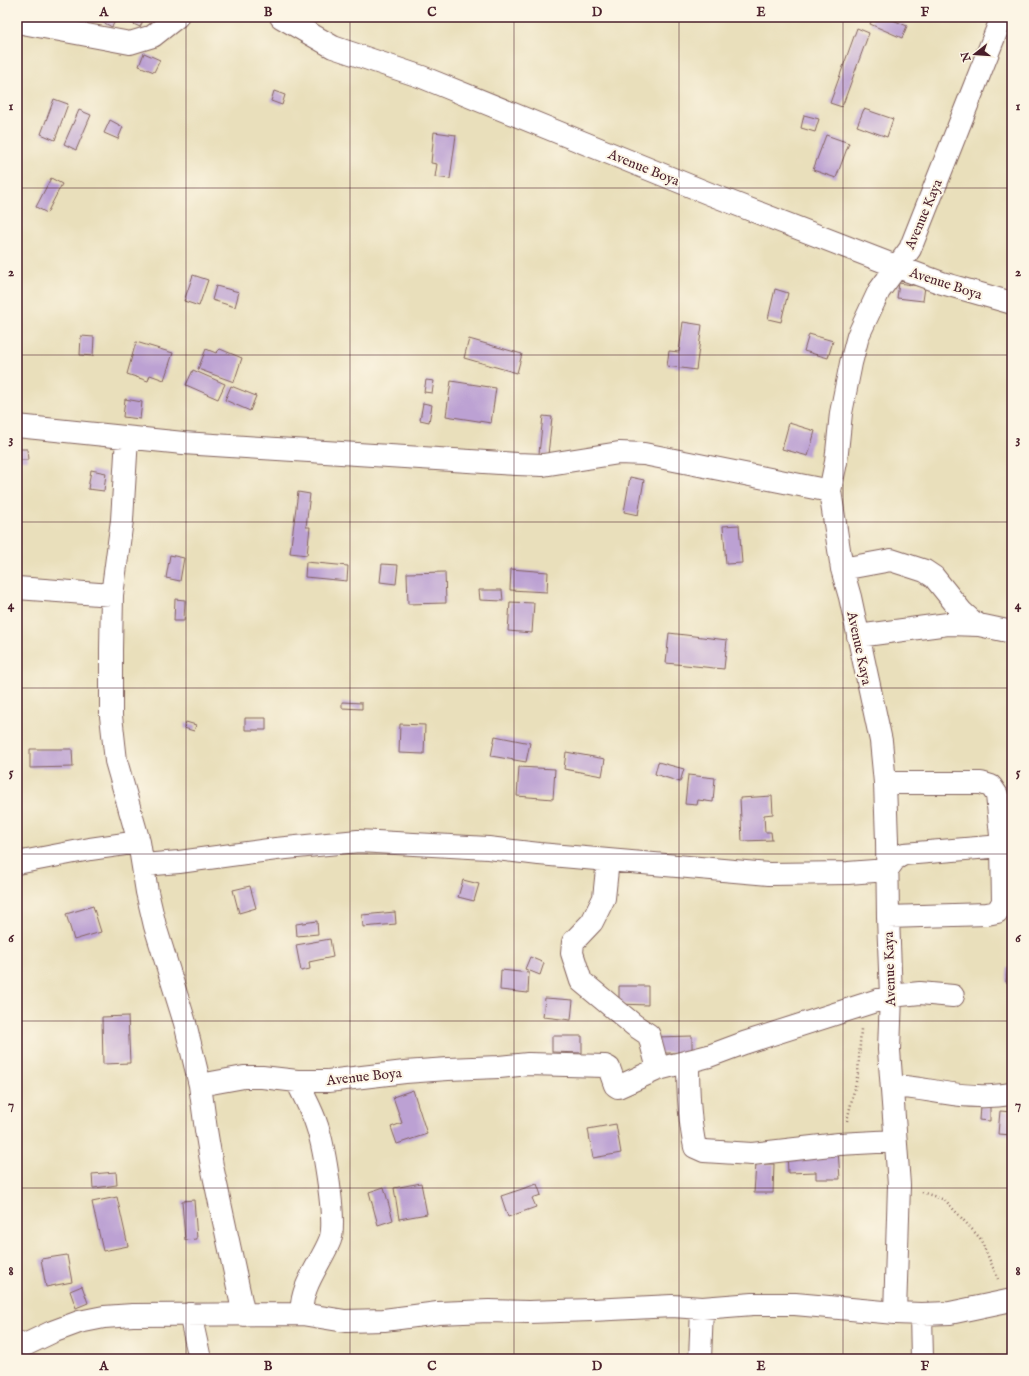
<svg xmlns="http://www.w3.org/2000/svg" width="1029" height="1376" viewBox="0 0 1029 1376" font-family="'IM FELL English',serif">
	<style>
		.building { fill: #bca1d3 }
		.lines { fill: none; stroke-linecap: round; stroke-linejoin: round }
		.minor-casing { stroke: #82625d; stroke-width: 24 }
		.path { stroke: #82625d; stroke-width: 2.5; stroke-dasharray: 1 3; stroke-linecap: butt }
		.minor { stroke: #fff; stroke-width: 22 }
		.grid { fill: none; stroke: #4a1f2b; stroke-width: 1; stroke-opacity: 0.55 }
		.labels { text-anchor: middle; stroke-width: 4; stroke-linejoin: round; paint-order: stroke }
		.street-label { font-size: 14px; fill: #4a1f2b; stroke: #fcf5e5 }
		.neatline { fill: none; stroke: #4a1f2b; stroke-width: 1.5 }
		.grid-label { font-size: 13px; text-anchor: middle; font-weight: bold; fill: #4a1f2b }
	</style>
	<rect width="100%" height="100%" fill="#fcf5e5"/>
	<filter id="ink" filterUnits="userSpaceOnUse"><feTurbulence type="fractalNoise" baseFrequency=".025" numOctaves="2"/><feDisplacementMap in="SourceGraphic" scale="8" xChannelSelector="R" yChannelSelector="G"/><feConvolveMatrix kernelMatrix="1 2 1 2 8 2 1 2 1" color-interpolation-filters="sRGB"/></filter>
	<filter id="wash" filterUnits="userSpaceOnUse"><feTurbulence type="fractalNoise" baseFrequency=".012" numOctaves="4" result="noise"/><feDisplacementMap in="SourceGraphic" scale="16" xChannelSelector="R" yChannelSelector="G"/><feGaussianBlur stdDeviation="0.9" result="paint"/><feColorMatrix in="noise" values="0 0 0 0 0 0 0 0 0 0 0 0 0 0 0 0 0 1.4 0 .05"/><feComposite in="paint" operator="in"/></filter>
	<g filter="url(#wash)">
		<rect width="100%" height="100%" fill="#e9dfbb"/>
		<g id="blocks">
			<path class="building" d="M 98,17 L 117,17 L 112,27 L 97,19 Z
				M 128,17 L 145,17 L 140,27 L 127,21 Z
				M 873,17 L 886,17 L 907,26 L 902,38 L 870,24 Z
				M 857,28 L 869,33 L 842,107 L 830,103 Z
				M 144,53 L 160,60 L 154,72 L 139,66 Z
				M 274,91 L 285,95 L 282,105 L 271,101 Z
				M 54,99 L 68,104 L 55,140 L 41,134 Z
				M 864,109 L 893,119 L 887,137 L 857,126 Z
				M 79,110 L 91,115 L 76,150 L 64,144 Z
				M 804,115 L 819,119 L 815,132 L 801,128 Z
				M 110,120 L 123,127 L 118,139 L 104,133 Z
				M 434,132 L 456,135 L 450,179 L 435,177 L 437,164 L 431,163 Z
				M 826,135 L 849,143 L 836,178 L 813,170 Z
				M 51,178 L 62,184 L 47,213 L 36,207 Z
				M 193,275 L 208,280 L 199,306 L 184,301 Z
				M 899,283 L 925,287 L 923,301 L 897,298 Z
				M 216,286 L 239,292 L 235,307 L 212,300 Z
				M 775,289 L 788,293 L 781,322 L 768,319 Z
				M 683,322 L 702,325 L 696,370 L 667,366 L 669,351 L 679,352 Z
				M 809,334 L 833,341 L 828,358 L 804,351 Z
				M 81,336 L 94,337 L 93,356 L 80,355 Z
				M 469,339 L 522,354 L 517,373 L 464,358 Z
				M 136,342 L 173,353 L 164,380 L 150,375 L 148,381 L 127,374 Z
				M 206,349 L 216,353 L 220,349 L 242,358 L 234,382 L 198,369 Z
				M 193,370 L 225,384 L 218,399 L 186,385 Z
				M 426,380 L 434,381 L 432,393 L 424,392 Z
				M 451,381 L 496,388 L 491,423 L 446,416 Z
				M 231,386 L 256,396 L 250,411 L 225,400 Z
				M 125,399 L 142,402 L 140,419 L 123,417 Z
				M 423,403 L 432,405 L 429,422 L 420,420 Z
				M 543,416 L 552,417 L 548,455 L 539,454 Z
				M 789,423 L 815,431 L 808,456 L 782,449 Z
				M 17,449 L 27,449 L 28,460 L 17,460 Z
				M 91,470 L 106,473 L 104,491 L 88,489 Z
				M 630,477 L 644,480 L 638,515 L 624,512 Z
				M 298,492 L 310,494 L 306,527 L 310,527 L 307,555 L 290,553 Z
				M 739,525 L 742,563 L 726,564 L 723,526 Z
				M 170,555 L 184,558 L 180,581 L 166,578 Z
				M 306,562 L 348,566 L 347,581 L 305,577 Z
				M 382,564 L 398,565 L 396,584 L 380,582 Z
				M 511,569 L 548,572 L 547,592 L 510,590 Z
				M 445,572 L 446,603 L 408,604 L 407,573 Z
				M 479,590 L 502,590 L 503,601 L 480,600 Z
				M 175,599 L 185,600 L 184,621 L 174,621 Z
				M 510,602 L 534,603 L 532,633 L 508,631 Z
				M 669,633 L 727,640 L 724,669 L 666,663 Z
				M 342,702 L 362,703 L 362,709 L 342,708 Z
				M 245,718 L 266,718 L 266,730 L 245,730 Z
				M 186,722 L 196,725 L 194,731 L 184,728 Z
				M 400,724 L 425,725 L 424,754 L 399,753 Z
				M 495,736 L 530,743 L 526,762 L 491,756 Z
				M 30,749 L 72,749 L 73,767 L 30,768 Z
				M 566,752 L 605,759 L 602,776 L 564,769 Z
				M 658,762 L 684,769 L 680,782 L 655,774 Z
				M 519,767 L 555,769 L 553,799 L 517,796 Z
				M 688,775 L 715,778 L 713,802 L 698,800 L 697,805 L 685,804 Z
				M 772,796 L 773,814 L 764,815 L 765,832 L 771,832 L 772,840 L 742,841 L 740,798 Z
				M 463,880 L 479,884 L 474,901 L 458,897 Z
				M 250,886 L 256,908 L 239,913 L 233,890 Z
				M 93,906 L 101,932 L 74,940 L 66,914 Z
				M 395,912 L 396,924 L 363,927 L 362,915 Z
				M 317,921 L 318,934 L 297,936 L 296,924 Z
				M 330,939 L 333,957 L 309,962 L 310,969 L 301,971 L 296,945 Z
				M 530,957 L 544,963 L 540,975 L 525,969 Z
				M 1008,967 L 1012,967 L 1012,983 L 1006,982 Z
				M 501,970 L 529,973 L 528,993 L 500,990 Z
				M 619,986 L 648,986 L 648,1005 L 619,1004 Z
				M 545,998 L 573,1000 L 571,1020 L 543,1017 Z
				M 128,1016 L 130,1063 L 103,1064 L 102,1017 Z
				M 552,1036 L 582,1036 L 582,1053 L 552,1052 Z
				M 692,1036 L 692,1053 L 656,1053 L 656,1037 Z
				M 413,1090 L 427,1134 L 397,1144 L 391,1127 L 402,1123 L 393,1097 Z
				M 980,1106 L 990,1107 L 990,1121 L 979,1120 Z
				M 1000,1111 L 1012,1112 L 1012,1135 L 998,1134 Z
				M 616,1124 L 621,1153 L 593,1158 L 588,1129 Z
				M 838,1150 L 840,1179 L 816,1179 L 816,1172 L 788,1173 L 787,1152 Z
				M 756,1164 L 774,1164 L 773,1193 L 754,1193 Z
				M 116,1172 L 117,1185 L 93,1188 L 92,1174 Z
				M 421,1183 L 427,1214 L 399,1219 L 394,1188 Z
				M 537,1184 L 541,1195 L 532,1198 L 536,1207 L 508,1217 L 501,1196 Z
				M 384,1187 L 393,1220 L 378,1225 L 369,1192 Z
				M 117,1197 L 128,1246 L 103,1251 L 92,1202 Z
				M 194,1200 L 197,1239 L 185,1240 L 182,1201 Z
				M 67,1255 L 72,1282 L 46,1287 L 41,1259 Z
				M 82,1286 L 88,1303 L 76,1308 L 70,1291 Z"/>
		</g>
	</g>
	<g filter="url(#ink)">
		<use href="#blocks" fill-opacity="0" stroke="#82625d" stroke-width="1"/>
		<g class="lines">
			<g class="minor-casing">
				<path id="minor" d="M 281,17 L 333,47 L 422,77 L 710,194 L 898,267 L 942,283 L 1012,303
					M 17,22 L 130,43 L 153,36 L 177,17
					M 17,426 L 183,443 L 517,464 L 543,465 L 619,453 L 644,454 L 830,491
					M 127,438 L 122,520 L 112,595 L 111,649 L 111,716 L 116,761 L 139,842 L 147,892 L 155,926 L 185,1023 L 200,1085 L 206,1130 L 212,1166 L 244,1315
					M 842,569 L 891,560 L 925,571 L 934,577 L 962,612 L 972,621 L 979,625 L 1012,632
					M 17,588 L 112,595
					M 858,636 L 948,624 L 979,625
					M 608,860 L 769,874 L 848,873 L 887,870 L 895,859 L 904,854 L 1002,846 L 997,795 L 991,786 L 981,783 L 885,783
					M 17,863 L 90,849 L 139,842
					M 143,865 L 179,862 L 276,849 L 358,841 L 488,848 L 539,854 L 608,860 L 604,898 L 592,922 L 573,942 L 572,953 L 581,981 L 634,1025 L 649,1035 L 658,1069
					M 888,917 L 987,914 L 997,912 L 1003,902 L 1002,846
					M 688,1062 C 688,1090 689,1120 695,1147 L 704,1151 L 752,1154 L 839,1144 L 895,1141
					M 297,1081 C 303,1095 313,1112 317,1126 C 324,1146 337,1222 330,1240 C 321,1263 299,1288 302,1314
					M 200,1085 L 244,1077 L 262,1077 L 297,1081 L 328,1081 L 405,1072 L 448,1069 L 499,1067 L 528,1064 L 605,1066 L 609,1068 L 615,1085 L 618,1087 L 658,1069 L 709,1056 L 744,1043 L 891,996 L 920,993 L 953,996
					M 892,1086 C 921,1087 949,1096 978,1096 C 989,1097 1001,1095 1012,1094
					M 895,1313 L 899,1185 L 889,1050 L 891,996 L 888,917 L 887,841 L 885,783 L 881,741 L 850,597 L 842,569 L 830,491 L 836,462 L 841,413 L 851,363 L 858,336 L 879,291 L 910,249 L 1002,17
					M 190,1314 L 200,1359
					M 921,1314 L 922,1359
					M 17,1343 L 27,1344 L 52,1332 L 79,1322 L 104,1317 L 133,1315 L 302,1314 L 345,1321 L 384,1320 L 438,1313 L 489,1311 L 528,1312 L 592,1310 L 672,1306 L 702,1308 L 753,1304 L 795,1304 L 895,1313 L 921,1314 L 950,1313 L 1012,1300
					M 700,1359 L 702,1308"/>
			</g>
			<path class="path" d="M 847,1121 L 858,1073 L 861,1029
				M 922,1192 L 945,1200 L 980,1238 L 998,1279"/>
			<use href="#minor" class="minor"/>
		</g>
	</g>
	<path class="grid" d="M 186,17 L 186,1359M 350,17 L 350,1359M 514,17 L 514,1359M 679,17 L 679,1359M 843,17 L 843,1359M 17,188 L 1012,188M 17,355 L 1012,355M 17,522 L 1012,522M 17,688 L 1012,688M 17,854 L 1012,854M 17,1021 L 1012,1021M 17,1188 L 1012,1188"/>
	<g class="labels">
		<g class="street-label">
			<text transform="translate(644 167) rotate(22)" y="5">Avenue Boya</text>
			<text transform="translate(923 214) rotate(-67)" y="5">Avenue Kaya</text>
			<text transform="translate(946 283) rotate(18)" y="5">Avenue Boya</text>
			<text transform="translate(860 648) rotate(78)" y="5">Avenue Kaya</text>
			<text transform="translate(889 969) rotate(-92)" y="5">Avenue Kaya</text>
			<text transform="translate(364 1076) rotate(-6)" y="5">Avenue Boya</text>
		</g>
	</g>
	<rect width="1029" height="1376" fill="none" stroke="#fcf5e5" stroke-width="44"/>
	<g transform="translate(975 54) rotate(253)" stroke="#fcf5e5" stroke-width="3" paint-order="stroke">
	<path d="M0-3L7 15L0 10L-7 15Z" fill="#4a1f2b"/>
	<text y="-6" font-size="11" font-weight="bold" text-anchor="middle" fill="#4a1f2b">N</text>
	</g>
	<rect x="22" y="22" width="985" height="1332" class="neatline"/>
	<g class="grid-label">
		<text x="104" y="16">A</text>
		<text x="268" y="16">B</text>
		<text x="432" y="16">C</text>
		<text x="597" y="16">D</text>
		<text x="761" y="16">E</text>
		<text x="925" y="16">F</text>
		<text x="11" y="110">1</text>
		<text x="1018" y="110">1</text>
		<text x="11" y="276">2</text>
		<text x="1018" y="276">2</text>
		<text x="11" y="443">3</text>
		<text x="1018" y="443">3</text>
		<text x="11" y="609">4</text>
		<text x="1018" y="609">4</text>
		<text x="11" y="776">5</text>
		<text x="1018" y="776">5</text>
		<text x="11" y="942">6</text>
		<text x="1018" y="942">6</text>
		<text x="11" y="1109">7</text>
		<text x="1018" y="1109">7</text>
		<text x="11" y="1275">8</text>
		<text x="1018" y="1275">8</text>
		<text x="104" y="1370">A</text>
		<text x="268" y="1370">B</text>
		<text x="432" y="1370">C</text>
		<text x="597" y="1370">D</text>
		<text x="761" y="1370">E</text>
		<text x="925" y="1370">F</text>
	</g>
</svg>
